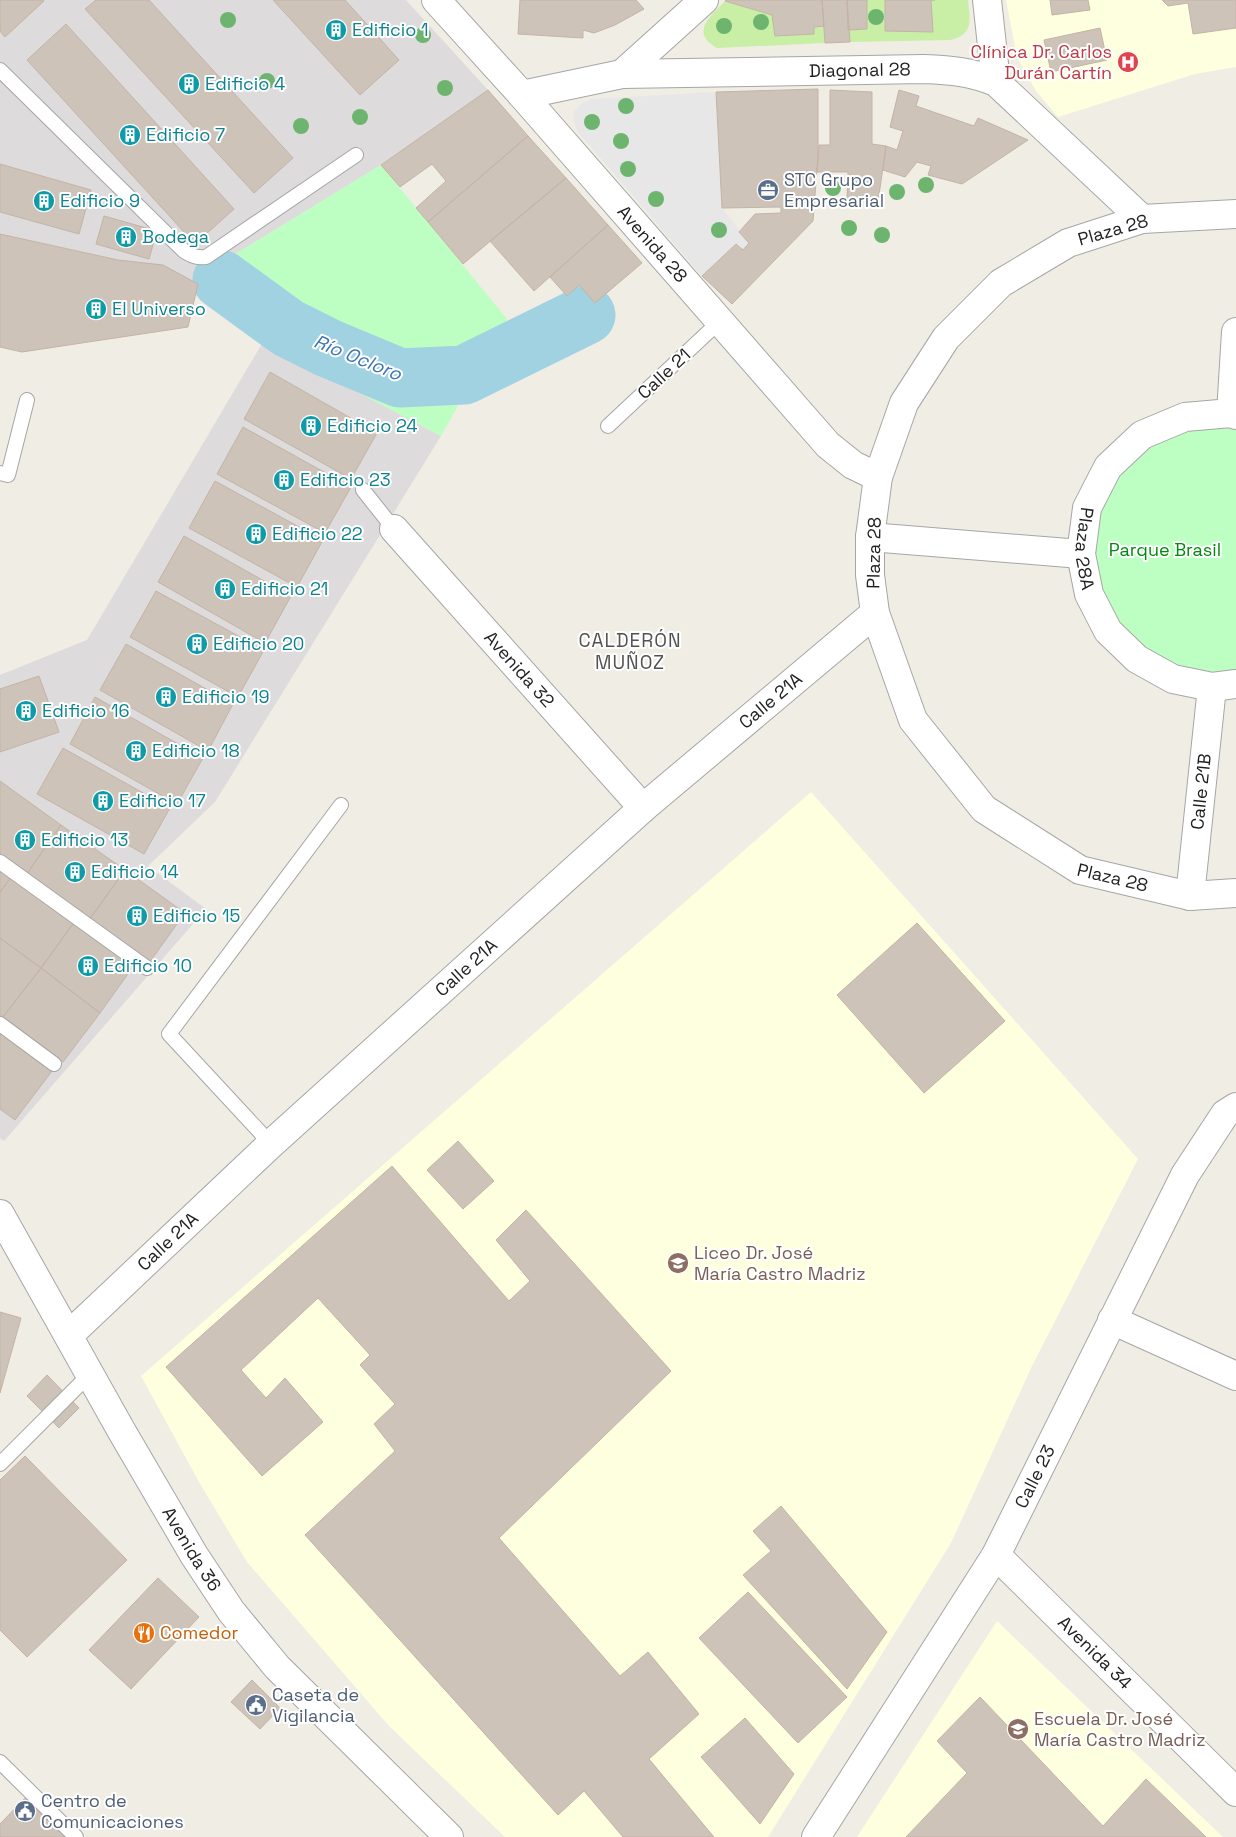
<svg xmlns="http://www.w3.org/2000/svg" width="1236" height="1837" viewBox="0 0 1236 1837" font-family="'Space Grotesk',sans-serif">
	<style>
		.residential { fill: #dddbdb }
		.education { fill: #feffde }
		.grass { fill: #c8efa5 }
		.park { fill: #bdffc3 }
		.parking { fill: #e7e7e7 }
		.lines { fill: none; stroke-linecap: round; stroke-linejoin: round }
		.river { stroke: #a0d2e2; stroke-width: 59 }
		.building { fill: #cdc3b9; stroke: #c4b3a5 }
		.service-casing { stroke: #a6a6a6; stroke-width: 16 }
		.minor-casing { stroke: #a6a6a6; stroke-width: 30 }
		.service { stroke: #fff; stroke-width: 14 }
		.minor { stroke: #fff; stroke-width: 28 }
		.tree { fill: #6db56f }
		.labels { text-anchor: middle; stroke-width: 4; stroke-linejoin: round; paint-order: stroke }
		.culture-label { font-size: 18px; fill: #0d838f; stroke: #fff; text-anchor: start }
		.health-label { font-size: 18px; fill: #be3a42; stroke: #fff; text-anchor: end }
		.street-label { font-size: 18px; fill: #1f1f1f; stroke: #fff }
		.service-label { font-size: 18px; fill: #4e5e75; stroke: #fff; text-anchor: start }
		.park-label { font-size: 18px; fill: #01880f; stroke: #fff }
		.education-label { font-size: 18px; fill: #785e54; stroke: #fff; text-anchor: start }
		.food-label { font-size: 18px; fill: #c56008; stroke: #fff; text-anchor: start }
		.water-label { font-size: 19px; font-style: italic; fill: #3f75b0; stroke: #fff }
		.neighbourhood-label { font-size: 19px; letter-spacing: 1px; fill: #525252; stroke: #fff }
	</style>
	<rect width="100%" height="100%" fill="#f0ede4"/>
	<path class="residential" d="M 0,0 L 406,0 L 488,90 L 381,165 L 224,261 L 198,284 L 118,260 L 0,234 Z
		M 263,342 L 441,436 L 215,802 L 148,866 L 206,909 L 4,1141 L 0,1138 L 0,675 L 87,640 Z"/>
	<path class="education" d="M 1006,0 L 1236,0 L 1236,67 L 1195,74 L 1058,117 L 1036,91 L 1017,57 Z
		M 811,792 L 1138,1159 L 1032,1366 L 951,1543 L 768,1837 L 505,1837 L 389,1726 L 247,1562 L 199,1482 L 141,1376 Z
		M 997,1621 L 1223,1837 L 857,1837 Z"/>
	<path class="grass" d="M 867,0 L 885,0 L 886,31 L 931,0 L 968,0 C 970,19 974,35 950,40 L 850,42 L 848,30 L 867,29 Z
		M 725,1 L 772,15 L 775,36 L 814,34 L 814,27 L 824,26 L 825,43 L 717,48 C 689,32 711,16 725,1 Z"/>
	<path class="park" d="M 381,165 L 507,319 L 441,436 L 263,342 L 196,291 L 198,284 L 224,261 Z
		M 1217,427 L 1236,429 L 1236,673 C 1213,673 1191,673 1169,664 C 1153,658 1138,645 1127,633 C 1075,576 1088,487 1152,445 C 1171,432 1195,430 1217,427 Z"/>
	<path class="parking" d="M 716,92 L 722,208 L 749,243 L 743,250 L 736,244 L 702,276 L 578,132 L 573,120 L 574,112 L 581,104 L 592,99 Z"/>
	<g class="lines">
		<path class="river" d="M 222,280 L 288,328 L 328,348 L 400,378 L 464,375 L 586,315"/>
	</g>
	<path class="building" d="M 0,0 L 43,0 L 44,1 L 5,37 L 0,31 Z
		M 96,0 L 149,0 L 293,158 L 254,193 L 85,9 Z
		M 273,0 L 345,0 L 399,60 L 360,95 Z
		M 520,0 L 636,0 L 644,9 L 615,25 L 594,33 L 583,30 L 583,38 L 518,34 Z
		M 726,0 L 822,0 L 824,26 L 814,27 L 814,34 L 775,36 L 772,15 L 725,1 Z
		M 822,0 L 847,0 L 850,42 L 825,43 Z
		M 847,0 L 867,0 L 867,29 L 848,30 Z
		M 885,0 L 935,0 L 931,0 L 933,32 L 885,31 Z
		M 1050,0 L 1088,0 L 1090,10 L 1052,15 Z
		M 1162,0 L 1236,0 L 1236,28 L 1193,34 L 1188,3 L 1168,6 Z
		M 66,24 L 234,209 L 195,244 L 27,60 Z
		M 1100,28 L 1107,60 L 1051,72 L 1044,40 Z
		M 818,89 L 818,156 L 813,221 L 732,304 L 702,276 L 736,244 L 743,250 L 749,243 L 739,232 L 755,214 L 781,213 L 781,207 L 722,208 L 716,92 Z
		M 488,90 L 528,136 L 428,222 L 416,208 L 446,181 L 432,164 L 400,187 L 381,165 Z
		M 830,90 L 872,92 L 872,144 L 886,146 L 878,202 L 847,198 L 848,172 L 817,172 L 819,145 L 830,145 Z
		M 899,90 L 919,96 L 916,106 L 974,126 L 978,118 L 1028,140 L 962,184 L 928,175 L 931,166 L 917,162 L 905,177 L 883,170 L 886,146 L 897,150 L 903,131 L 890,127 Z
		M 528,136 L 566,178 L 463,264 L 428,222 Z
		M 0,164 L 91,190 L 79,234 L 0,212 Z
		M 566,178 L 608,225 L 534,291 L 490,241 Z
		M 104,216 L 157,231 L 149,259 L 96,244 Z
		M 608,225 L 642,263 L 595,303 L 579,285 L 567,296 L 550,277 Z
		M 0,234 L 118,260 L 163,265 L 198,284 L 188,327 L 22,352 L 0,347 Z
		M 270,372 L 377,433 L 351,479 L 244,419 Z
		M 243,427 L 351,487 L 325,533 L 217,474 Z
		M 215,481 L 323,540 L 297,587 L 189,528 Z
		M 184,536 L 291,596 L 265,643 L 158,582 Z
		M 156,591 L 264,650 L 238,697 L 130,637 Z
		M 126,644 L 233,704 L 208,751 L 100,690 Z
		M 39,676 L 59,732 L 0,752 L 0,689 Z
		M 95,697 L 203,758 L 177,804 L 70,744 Z
		M 63,748 L 170,808 L 144,854 L 37,794 Z
		M 0,781 L 61,825 L 26,875 L 0,856 Z
		M 61,825 L 125,870 L 89,920 L 26,875 Z
		M 0,868 L 12,876 L 0,892 Z
		M 125,870 L 185,913 L 149,963 L 89,920 Z
		M 12,876 L 75,921 L 41,968 L 0,938 L 0,892 Z
		M 75,921 L 135,964 L 100,1013 L 41,968 Z
		M 917,923 L 1005,1021 L 924,1093 L 837,995 Z
		M 0,938 L 41,968 L 3,1017 L 0,1015 Z
		M 41,968 L 100,1013 L 63,1062 L 3,1017 Z
		M 0,1031 L 52,1071 L 15,1120 L 0,1109 Z
		M 458,1141 L 494,1181 L 463,1209 L 427,1170 Z
		M 392,1166 L 509,1301 L 530,1281 L 496,1240 L 526,1210 L 671,1371 L 499,1538 L 620,1676 L 648,1652 L 699,1714 L 649,1759 L 714,1837 L 623,1837 L 584,1791 L 558,1815 L 305,1535 L 395,1451 L 374,1424 L 395,1404 L 360,1365 L 370,1355 L 318,1298 L 241,1370 L 266,1398 L 285,1378 L 323,1422 L 262,1476 L 166,1367 Z
		M 0,1312 L 21,1318 L 0,1393 Z
		M 47,1375 L 79,1408 L 59,1428 L 27,1396 Z
		M 25,1456 L 127,1560 L 27,1657 L 0,1630 L 0,1480 Z
		M 781,1506 L 887,1632 L 847,1689 L 743,1575 L 771,1551 L 753,1531 Z
		M 158,1578 L 199,1617 L 131,1689 L 89,1650 Z
		M 748,1592 L 847,1697 L 798,1743 L 699,1638 Z
		M 252,1680 L 280,1708 L 260,1729 L 231,1702 Z
		M 980,1697 L 1103,1826 L 1146,1779 L 1206,1837 L 906,1837 L 967,1773 L 937,1741 Z
		M 745,1718 L 794,1774 L 760,1824 L 701,1757 Z
		M 25,1798 L 65,1837 L 0,1837 L 0,1824 Z"/>
	<g class="lines">
		<g class="service-casing">
			<path id="service" d="M 0,70 L 184,251 C 192,256 197,258 206,257 L 356,155
				M 608,426 L 719,322
				M 0,473 L 8,475 L 27,400
				M 363,490 L 394,529
				M 0,862 L 147,968
				M 0,1024 L 54,1064
				M 271,1144 L 169,1034 L 341,805
				M 0,1464 L 90,1374
				M 0,1762 L 76,1837"/>
		</g>
		<g class="minor-casing">
			<g id="minor">
				<path id="s1" d="M 436,0 L 522,95 L 828,445 L 853,465 L 878,477"/>
				<path d="M 987,0 L 996,82"/>
				<path d="M 622,74 L 704,0"/>
				<path id="s2" d="M 522,95 L 622,74 L 924,69 C 952,70 971,72 996,82 L 1142,219"/>
				<path id="s3" d="M 1236,214 L 1142,219 L 1068,243 L 1001,283 L 946,338 L 904,403 L 878,477 L 870,537 L 870,575 L 875,613 L 913,720 L 984,809 L 1080,870 L 1190,896 L 1236,893"/>
				<path d="M 1231,413 L 1236,332"/>
				<path id="s4" d="M 1236,415 L 1231,413 L 1185,417 L 1142,435 L 1108,467 L 1087,508 L 1081,554 L 1089,594 L 1108,631 L 1137,659 L 1173,679 L 1212,687 L 1236,684"/>
				<path id="s5" d="M 394,529 L 643,808"/>
				<path d="M 870,537 L 1081,554"/>
				<path id="s6" d="M 1190,896 L 1212,687"/>
				<path id="s7" d="M 0,1214 L 121,1430 L 194,1555 L 231,1611 L 277,1667 L 449,1837"/>
				<path d="M 1112,1320 L 1236,1376"/>
				<path id="s8" d="M 69,1335 L 271,1144 L 643,808 L 875,613"/>
				<path id="s9" d="M 996,1555 L 1236,1792"/>
				<path id="s10" d="M 816,1837 L 996,1555 L 1185,1175 L 1225,1114 L 1236,1107"/>
			</g>
		</g>
		<use href="#service" class="service"/>
		<use href="#minor" class="minor"/>
	</g>
	<g class="tree">
		<circle cx="876" cy="17" r="8"/>
		<circle cx="228" cy="20" r="8"/>
		<circle cx="761" cy="22" r="8"/>
		<circle cx="724" cy="26" r="8"/>
		<circle cx="423" cy="35" r="8"/>
		<circle cx="267" cy="81" r="8"/>
		<circle cx="445" cy="88" r="8"/>
		<circle cx="626" cy="106" r="8"/>
		<circle cx="360" cy="117" r="8"/>
		<circle cx="592" cy="122" r="8"/>
		<circle cx="301" cy="126" r="8"/>
		<circle cx="621" cy="141" r="8"/>
		<circle cx="628" cy="169" r="8"/>
		<circle cx="926" cy="185" r="8"/>
		<circle cx="833" cy="188" r="8"/>
		<circle cx="897" cy="192" r="8"/>
		<circle cx="656" cy="199" r="8"/>
		<circle cx="849" cy="228" r="8"/>
		<circle cx="719" cy="230" r="8"/>
		<circle cx="882" cy="235" r="8"/>
	</g>
	<defs>
		<g id="building-disc" transform="scale(1.125)"><circle r="9.5" fill="#0f9aa8" stroke="#fff"/><path d="M-4-6H4V6H1V3H-1V6H-4ZM-2.5-4.3h1.7v1.8h-1.7ZM.8-4.3h1.7v1.8H.8ZM-2.5-1h1.7V.8h-1.7ZM.8-1h1.7V.8H.8Z" fill="#fff"/></g>
		<g id="hospital-disc" transform="scale(1.125)"><circle r="9.5" fill="#e0444e" stroke="#fff"/><path d="M-5-5h3v3.5h4V-5h3V5h-3V1.5h-4V5h-3Z" fill="#fff"/></g>
		<g id="office-disc" transform="scale(1.125)"><circle r="9.5" fill="#5c6f8a" stroke="#fff"/><path d="M-6-3h4V-5.5h4V-3h4V5H-6ZM-1-4.5V-3h2v-1.5ZM-6 0V1H6V0Z" fill="#fff"/></g>
		<g id="school-disc" transform="scale(1.125)"><circle r="9.5" fill="#8d6e63" stroke="#fff"/><path d="M0-5L7-2L0 1L-7-2ZM-4 1L0 2.5L4 1V4Q0 6-4 4Z" fill="#fff"/></g>
		<g id="restaurant-disc" transform="scale(1.125)"><circle r="9.5" fill="#e8710a" stroke="#fff"/><path d="M-5-6h1v4h1v-4h1v4h1v-4h1v5L-1.5 .5V6h-2V.5L-5-1ZM5-6V6H3V1.5H1.5Q1.5-4 5-6Z" fill="#fff"/></g>
		<g id="civic-disc" transform="scale(1.125)"><circle r="9.5" fill="#5c6f8a" stroke="#fff"/><path d="M-.6-6.5H3V-4.5H.6V-3L4-1V1h2V6H-6V1h2V-1L-.6-3ZM-1.2 2.5V6h2.4V2.5Z" fill="#fff"/></g>
	</defs>
	<g fill-rule="evenodd">
		<use href="#building-disc" x="336" y="30"/>
		<use href="#hospital-disc" x="1128" y="62"/>
		<use href="#building-disc" x="189" y="84"/>
		<use href="#building-disc" x="130" y="135"/>
		<use href="#office-disc" x="768" y="190"/>
		<use href="#building-disc" x="44" y="201"/>
		<use href="#building-disc" x="126" y="237"/>
		<use href="#building-disc" x="96" y="309"/>
		<use href="#building-disc" x="311" y="426"/>
		<use href="#building-disc" x="284" y="480"/>
		<use href="#building-disc" x="256" y="534"/>
		<use href="#building-disc" x="225" y="589"/>
		<use href="#building-disc" x="197" y="644"/>
		<use href="#building-disc" x="166" y="697"/>
		<use href="#building-disc" x="26" y="711"/>
		<use href="#building-disc" x="136" y="751"/>
		<use href="#building-disc" x="103" y="801"/>
		<use href="#building-disc" x="25" y="840"/>
		<use href="#building-disc" x="75" y="872"/>
		<use href="#building-disc" x="137" y="916"/>
		<use href="#building-disc" x="88" y="966"/>
		<use href="#school-disc" x="678" y="1263"/>
		<use href="#restaurant-disc" x="144" y="1633"/>
		<use href="#civic-disc" x="256" y="1705"/>
		<use href="#school-disc" x="1018" y="1729"/>
		<use href="#civic-disc" x="25" y="1811"/>
	</g>
	<g class="labels">
		<g class="culture-label">
			<text x="352" y="36">Edificio 1</text>
			<text x="205" y="90">Edificio 4</text>
			<text x="146" y="141">Edificio 7</text>
			<text x="60" y="207">Edificio 9</text>
			<text x="142" y="243">Bodega</text>
			<text x="112" y="315">El Universo</text>
			<text x="327" y="432">Edificio 24</text>
			<text x="300" y="486">Edificio 23</text>
			<text x="272" y="540">Edificio 22</text>
			<text x="241" y="595">Edificio 21</text>
			<text x="213" y="650">Edificio 20</text>
			<text x="182" y="703">Edificio 19</text>
			<text x="42" y="717">Edificio 16</text>
			<text x="152" y="757">Edificio 18</text>
			<text x="119" y="807">Edificio 17</text>
			<text x="41" y="846">Edificio 13</text>
			<text x="91" y="878">Edificio 14</text>
			<text x="153" y="922">Edificio 15</text>
			<text x="104" y="972">Edificio 10</text>
		</g>
		<g class="health-label">
			<text x="1112" y="58">Clínica Dr. Carlos<tspan x="1112" dy="21">Durán Cartín</tspan></text>
		</g>
		<g class="street-label">
			<text dy="6" stroke="none"><textPath href="#s2" startOffset="340">Diagonal 28</textPath></text>
			<text transform="translate(1113 230) rotate(-16)" y="6">Plaza 28</text>
			<text dy="6" stroke="none"><textPath href="#s1" startOffset="326">Avenida 28</textPath></text>
			<text transform="translate(664 374) rotate(-43)" y="6">Calle 21</text>
			<text dy="6" stroke="none"><textPath href="#s4" startOffset="232">Plaza 28A</textPath></text>
			<text transform="translate(874 553) rotate(-89)" y="6">Plaza 28</text>
			<text dy="6" stroke="none"><textPath href="#s5" startOffset="188">Avenida 32</textPath></text>
			<text dy="6" stroke="none"><textPath href="#s8" startOffset="946">Calle 21A</textPath></text>
			<text dy="6" stroke="none"><textPath href="#s6" startOffset="105">Calle 21B</textPath></text>
			<text dy="6" stroke="none"><textPath href="#s3" startOffset="995">Plaza 28</textPath></text>
			<text dy="6" stroke="none"><textPath href="#s8" startOffset="541">Calle 21A</textPath></text>
			<text dy="6" stroke="none"><textPath href="#s8" startOffset="136">Calle 21A</textPath></text>
			<text dy="6" stroke="none"><textPath href="#s10" startOffset="422">Calle 23</textPath></text>
			<text dy="6" stroke="none"><textPath href="#s7" startOffset="386">Avenida 36</textPath></text>
			<text dy="6" stroke="none"><textPath href="#s9" startOffset="139">Avenida 34</textPath></text>
		</g>
		<g class="service-label">
			<text x="784" y="186">STC Grupo<tspan x="784" dy="21">Empresarial</tspan></text>
			<text x="272" y="1701">Caseta de<tspan x="272" dy="21">Vigilancia</tspan></text>
			<text x="41" y="1807">Centro de<tspan x="41" dy="21">Comunicaciones</tspan></text>
		</g>
		<g class="park-label">
			<text x="1165" y="556">Parque Brasil</text>
		</g>
		<g class="education-label">
			<text x="694" y="1259">Liceo Dr. José<tspan x="694" dy="21">María Castro Madriz</tspan></text>
			<text x="1034" y="1725">Escuela Dr. José<tspan x="1034" dy="21">María Castro Madriz</tspan></text>
		</g>
		<g class="food-label">
			<text x="160" y="1639">Comedor</text>
		</g>
		<g class="water-label">
			<text transform="translate(358 357) rotate(22)" y="7">Río Ocloro</text>
		</g>
		<g class="neighbourhood-label">
			<text x="630" y="647">CALDERÓN<tspan x="630" dy="22">MUÑOZ</tspan></text>
		</g>
	</g>
</svg>
